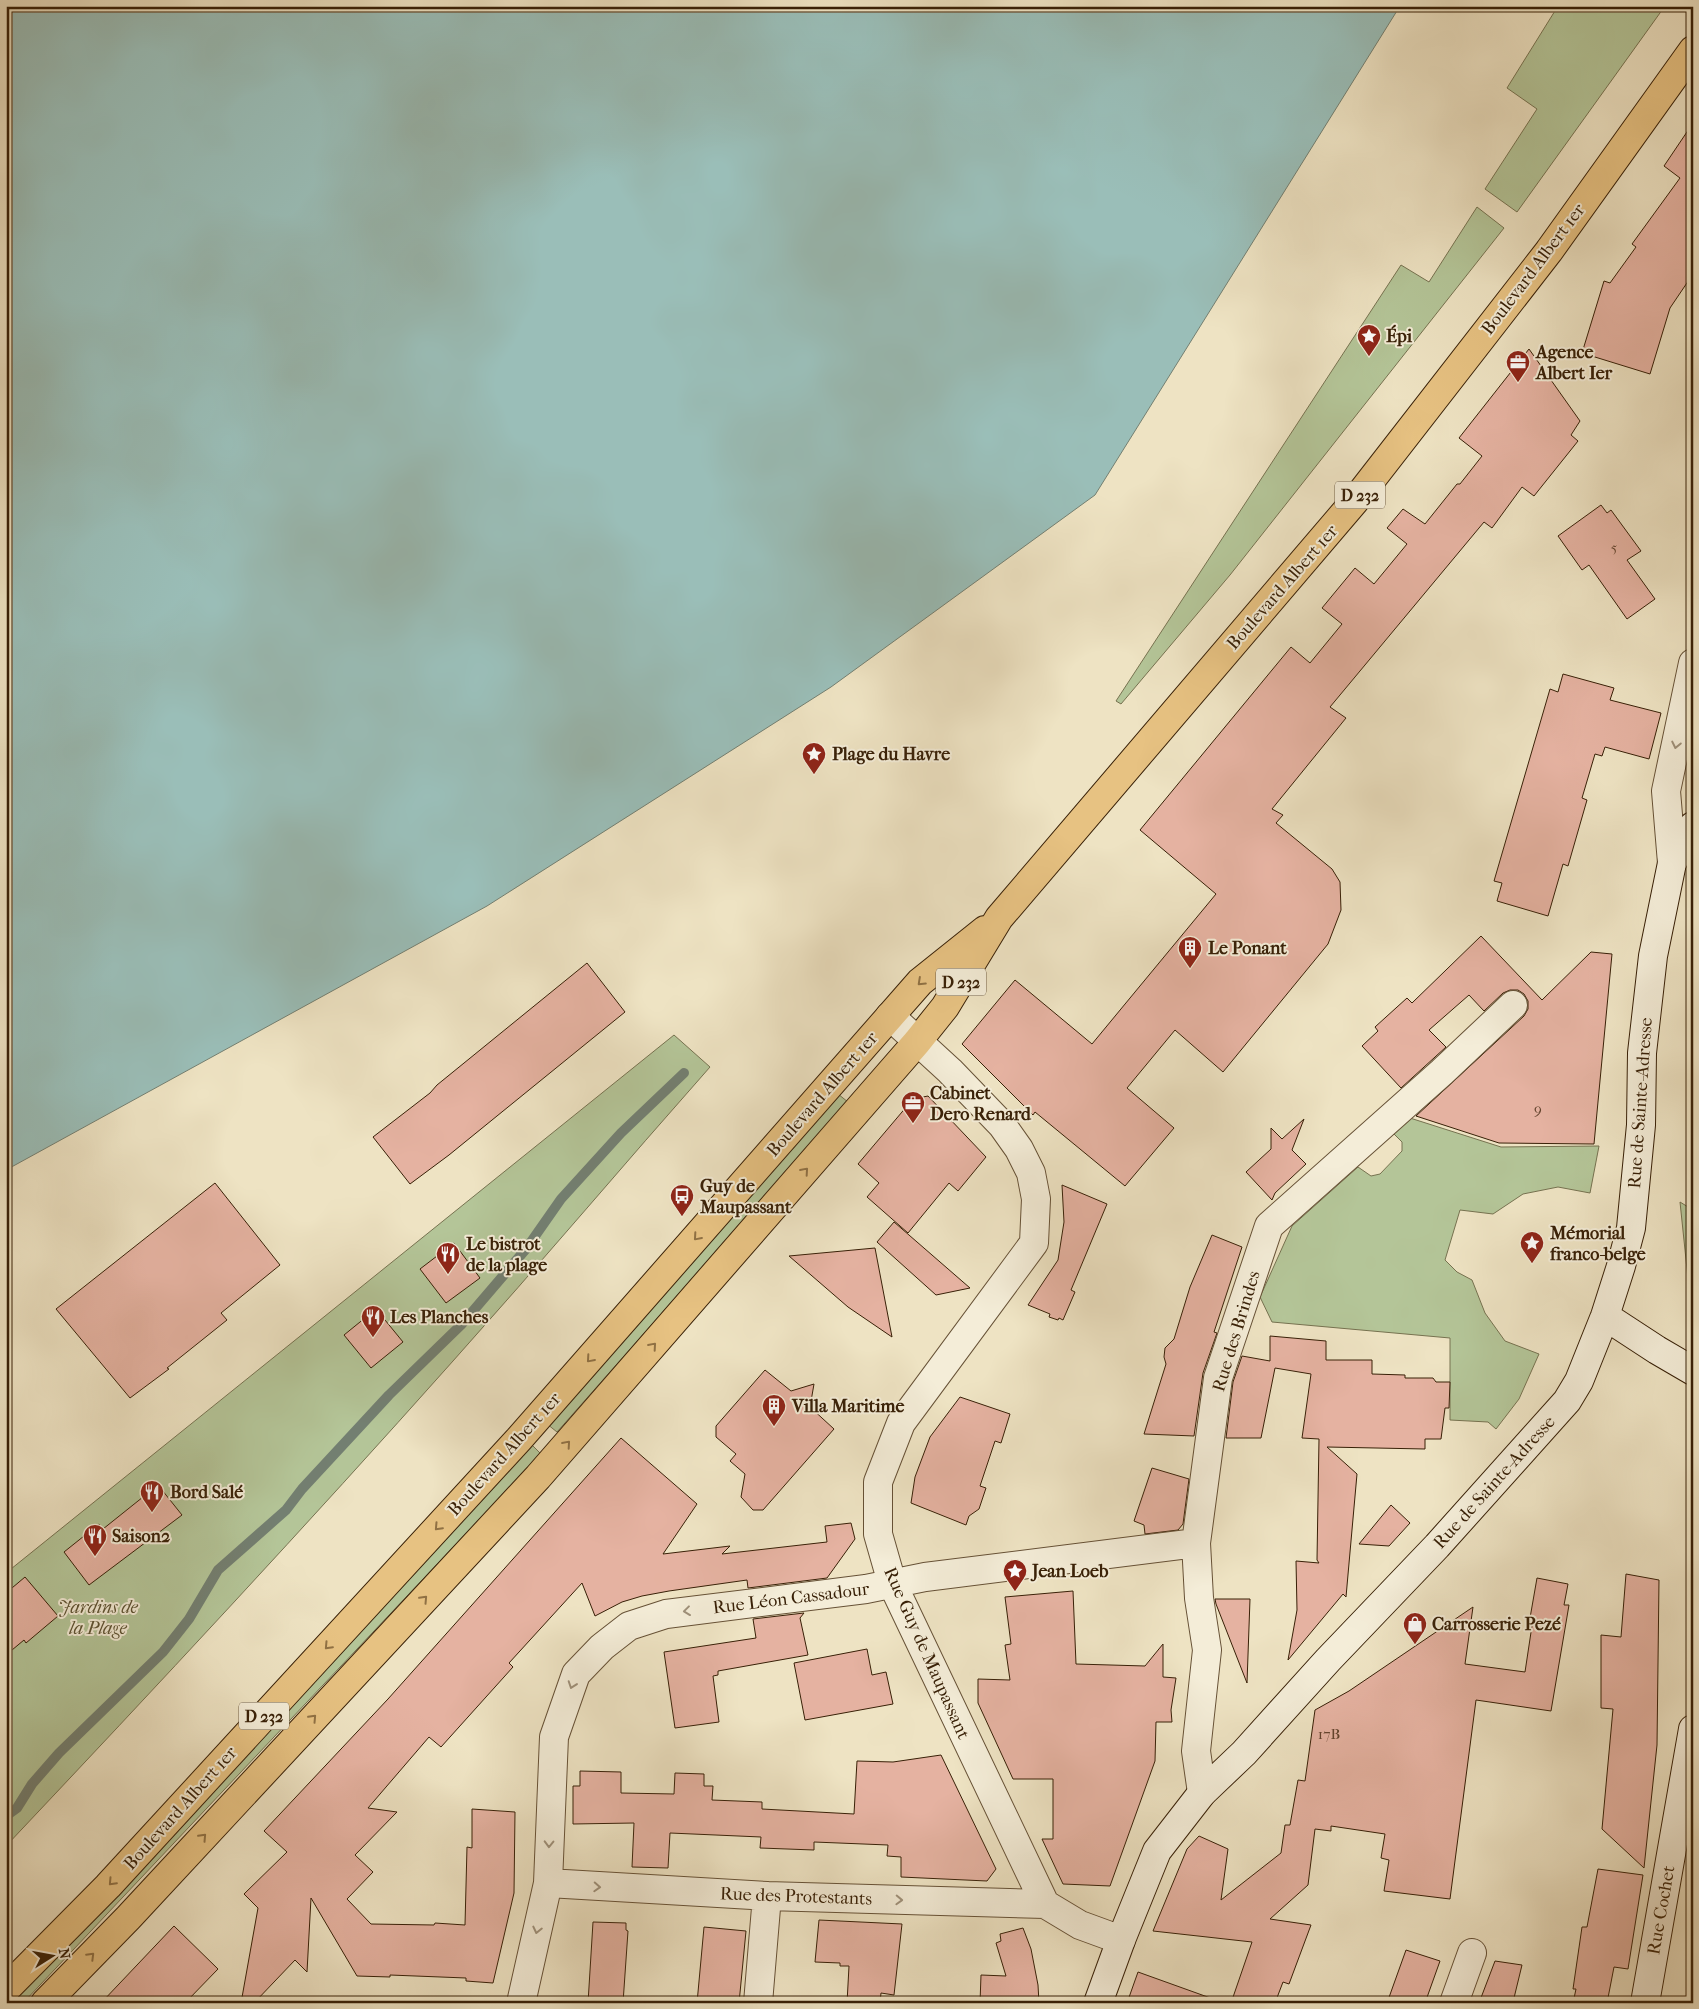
<svg xmlns="http://www.w3.org/2000/svg" width="1699" height="2009" viewBox="0 0 1699 2009" font-family="'IM FELL French Canon',serif">
	<style>
		.green { fill: #b4c598; stroke: #767250 }
		.water { fill: #9abeb8; stroke: #737f71 }
		.lines { fill: none; stroke-linecap: round; stroke-linejoin: round }
		.stream { stroke: #737f71; stroke-width: 10 }
		.building { fill: #e5b2a1; stroke: #382007 }
		.street-casing { stroke: #665136; stroke-width: 30 }
		.secondary-casing { stroke: #382007; stroke-width: 30 }
		.primary-casing { stroke: #382007; stroke-width: 30 }
		.street { stroke: #f4edd8; stroke-width: 28 }
		.secondary { stroke: #f4edd8; stroke-width: 28 }
		.primary { stroke: #e7c282; stroke-width: 28 }
		.oneway { stroke: #9f917a }
		.oneway2 { stroke: #907144 }
		.labels { text-anchor: middle; stroke-width: 4; stroke-linejoin: round; paint-order: stroke }
		.number-label { font-size: 15px; fill: #63442e }
		.shield { fill: #f4edd8; stroke: #705e46; stroke-width: 1 }
		.shield-label { font-size: 16px; font-weight: bold; fill: #382007 }
		.street-label { font-size: 18px; fill: #382007; stroke: #f4edd8 }
		.poi-label { font-size: 18px; font-weight: bold; fill: #382007; stroke: #f4edd8; text-anchor: start }
		.park-label { font-size: 18px; font-style: italic; fill: #5d5232; stroke: #f4edd8 }
	</style>
	<rect width="100%" height="100%" fill="#eee3c3"/>
	<filter id="stains"><feTurbulence type="fractalNoise" baseFrequency=".004" numOctaves="4"/><feColorMatrix values="0 0 0 0 .2 0 0 0 0 .09 0 0 0 0 .02 0 0 0 .5 -.17"/></filter>
	<radialGradient id="worn" r=".72"><stop offset=".6" stop-color="#630" stop-opacity="0"/><stop offset="1" stop-color="#630" stop-opacity=".3"/></radialGradient>
	<path class="green" d="M 1558,6 L 1665,6 L 1517,212 L 1485,189 L 1537,109 L 1507,88 Z
		M 1477,207 L 1504,228 L 1230,575 L 1121,704 L 1116,701 L 1401,265 L 1429,282 Z
		M 674,1035 L 710,1067 C 624,1164 540,1264 453,1361 C 307,1525 157,1686 6,1846 L 6,1573 Z
		M 838,1094 L 848,1102 L 557,1432 L 547,1424 Z
		M 1410,1118 L 1501,1147 L 1599,1146 L 1590,1193 L 1558,1187 L 1523,1194 L 1493,1214 L 1460,1210 L 1445,1260 L 1457,1272 L 1472,1280 L 1485,1313 L 1505,1341 L 1539,1354 L 1519,1399 L 1496,1429 L 1488,1422 L 1450,1420 L 1450,1338 L 1272,1322 L 1260,1297 L 1292,1226 L 1358,1167 L 1371,1176 L 1380,1174 L 1402,1151 L 1402,1142 L 1394,1134 Z
		M 1680,1202 L 1693,1210 L 1693,1300 L 1690,1298 Z
		M 530,1443 L 541,1454 L 23,2003 L 6,2003 L 6,2000 Z"/>
	<path class="water" d="M 6,6 L 1400,6 L 1095,495 L 831,687 L 487,906 L 6,1170 Z"/>
	<g class="lines">
		<path class="stream" d="M 6,1816 L 17,1808 L 32,1784 L 59,1753 L 163,1652 L 189,1619 L 218,1570 L 286,1510 L 302,1489 L 389,1395 L 461,1325 L 526,1249 L 561,1199 L 621,1133 L 684,1073"/>
	</g>
	<path class="building" d="M 1693,123 L 1693,274 L 1670,308 L 1650,374 L 1582,353 L 1604,281 L 1610,283 L 1636,247 L 1632,244 L 1680,178 L 1664,166 Z
		M 1529,349 L 1580,421 L 1571,435 L 1578,441 L 1534,496 L 1522,487 L 1492,528 L 1484,522 L 1330,707 L 1346,718 L 1272,809 L 1283,815 L 1276,823 L 1332,869 L 1340,882 L 1341,910 L 1328,944 L 1223,1072 L 1175,1030 L 1127,1088 L 1174,1128 L 1125,1186 L 1035,1112 L 1033,1115 L 962,1044 L 1015,980 L 1092,1044 L 1216,894 L 1140,830 L 1291,647 L 1310,663 L 1342,624 L 1322,608 L 1355,568 L 1374,584 L 1407,544 L 1387,528 L 1403,509 L 1425,524 L 1457,484 L 1460,484 L 1482,456 L 1459,438 Z
		M 1601,505 L 1607,513 L 1611,510 L 1641,551 L 1627,560 L 1655,599 L 1627,619 L 1589,565 L 1582,570 L 1558,536 Z
		M 1563,674 L 1614,688 L 1610,700 L 1661,713 L 1649,759 L 1605,747 L 1602,756 L 1595,754 L 1582,798 L 1587,800 L 1568,866 L 1563,864 L 1548,916 L 1497,901 L 1502,883 L 1494,881 L 1550,689 L 1558,692 Z
		M 1481,936 L 1542,1000 L 1591,952 L 1612,954 L 1594,1144 L 1499,1143 L 1416,1116 L 1524,1016 L 1528,1009 L 1528,1001 L 1524,994 L 1518,990 L 1510,990 L 1503,993 L 1484,1011 L 1469,995 L 1429,1030 L 1446,1047 L 1401,1088 L 1362,1046 L 1378,1031 L 1375,1027 L 1407,998 L 1412,1003 Z
		M 587,963 L 625,1012 L 449,1155 L 410,1184 L 373,1137 L 430,1093 L 437,1085 Z
		M 928,1096 L 986,1157 L 958,1191 L 949,1183 L 908,1233 L 867,1197 L 879,1183 L 858,1164 L 913,1099 Z
		M 1304,1119 L 1292,1150 L 1306,1164 L 1275,1193 L 1272,1200 L 1246,1172 L 1271,1149 L 1271,1128 L 1282,1139 Z
		M 215,1183 L 280,1265 L 221,1313 L 227,1320 L 167,1368 L 169,1369 L 130,1398 L 56,1309 Z
		M 1062,1185 L 1107,1204 L 1071,1290 L 1075,1292 L 1063,1320 L 1059,1318 L 1058,1320 L 1049,1317 L 1050,1314 L 1028,1305 L 1058,1260 L 1064,1222 Z
		M 894,1222 L 970,1288 L 936,1295 L 877,1242 Z
		M 1212,1235 L 1242,1247 L 1214,1332 L 1217,1333 L 1203,1373 L 1194,1436 L 1144,1434 L 1166,1364 L 1164,1357 L 1165,1348 L 1174,1339 L 1190,1287 Z
		M 454,1243 L 480,1278 L 446,1303 L 420,1269 Z
		M 875,1248 L 892,1337 L 848,1307 L 789,1256 Z
		M 376,1309 L 403,1342 L 371,1368 L 344,1335 Z
		M 1270,1336 L 1326,1341 L 1326,1360 L 1372,1360 L 1372,1374 L 1405,1375 L 1405,1378 L 1433,1378 L 1436,1382 L 1450,1382 L 1449,1408 L 1445,1408 L 1441,1439 L 1425,1439 L 1425,1449 L 1327,1447 L 1357,1474 L 1346,1597 L 1343,1594 L 1288,1660 L 1297,1610 L 1296,1561 L 1319,1563 L 1317,1560 L 1319,1439 L 1302,1438 L 1311,1374 L 1275,1368 L 1261,1438 L 1226,1438 L 1233,1382 L 1242,1356 L 1270,1361 Z
		M 765,1370 L 791,1391 L 814,1384 L 810,1407 L 834,1429 L 763,1510 L 753,1510 L 741,1497 L 745,1474 L 730,1461 L 736,1454 L 716,1437 L 716,1426 Z
		M 960,1397 L 1010,1414 L 1001,1443 L 995,1441 L 980,1486 L 986,1488 L 979,1509 L 969,1516 L 966,1525 L 911,1503 L 915,1477 L 930,1437 Z
		M 621,1438 L 697,1504 L 663,1554 L 730,1546 L 722,1554 L 827,1542 L 825,1526 L 851,1523 L 855,1539 L 827,1578 L 748,1588 L 747,1580 L 669,1591 L 642,1596 L 622,1602 L 595,1616 L 582,1583 L 509,1663 L 513,1667 L 441,1747 L 429,1737 L 368,1808 L 397,1812 L 355,1855 L 373,1872 L 347,1899 L 371,1924 L 434,1925 L 435,1923 L 465,1925 L 467,1847 L 472,1848 L 472,1809 L 515,1812 L 514,1893 L 493,1983 L 466,1981 L 466,1978 L 390,1975 L 390,1977 L 357,1976 L 311,1898 L 307,1972 L 295,1960 L 254,2003 L 241,2003 L 258,1908 L 244,1894 L 287,1852 L 264,1831 L 388,1699 Z
		M 1152,1468 L 1189,1479 L 1183,1524 L 1178,1530 L 1145,1534 L 1144,1525 L 1134,1521 Z
		M 158,1485 L 182,1515 L 89,1585 L 64,1552 L 99,1524 L 103,1529 Z
		M 1391,1505 L 1410,1523 L 1389,1546 L 1359,1544 Z
		M 1626,1574 L 1659,1580 L 1657,1745 L 1644,1868 L 1602,1829 L 1613,1709 L 1601,1708 L 1601,1635 L 1621,1637 Z
		M 25,1577 L 58,1616 L 26,1643 L 24,1640 L 6,1655 L 6,1593 Z
		M 1537,1578 L 1568,1584 L 1564,1605 L 1569,1605 L 1551,1711 L 1476,1700 L 1450,1899 L 1384,1891 L 1389,1860 L 1381,1858 L 1385,1834 L 1331,1826 L 1331,1831 L 1315,1829 L 1308,1885 L 1270,1919 L 1311,1925 L 1289,1984 L 1283,1982 L 1275,2003 L 1231,2003 L 1252,1942 L 1153,1931 L 1187,1849 L 1199,1836 L 1228,1849 L 1221,1900 L 1281,1853 L 1285,1825 L 1290,1825 L 1298,1780 L 1305,1781 L 1315,1710 L 1349,1691 L 1473,1607 L 1465,1664 L 1525,1672 L 1533,1619 L 1530,1618 Z
		M 1073,1591 L 1076,1664 L 1145,1666 L 1163,1644 L 1163,1677 L 1176,1678 L 1171,1710 L 1172,1722 L 1156,1722 L 1155,1761 L 1110,1886 L 1063,1884 L 1042,1839 L 1053,1839 L 1053,1779 L 1013,1779 L 978,1703 L 978,1679 L 1010,1680 L 1005,1645 L 1011,1644 L 1005,1597 Z
		M 1215,1599 L 1250,1599 L 1247,1683 L 1216,1604 Z
		M 804,1613 L 800,1618 L 808,1655 L 718,1671 L 718,1675 L 713,1676 L 719,1722 L 675,1728 L 664,1652 L 756,1638 L 753,1619 Z
		M 867,1649 L 872,1675 L 886,1672 L 893,1704 L 805,1720 L 794,1663 Z
		M 941,1755 L 996,1869 L 987,1881 L 901,1877 L 901,1857 L 887,1856 L 888,1845 L 814,1842 L 814,1850 L 760,1848 L 761,1837 L 670,1833 L 668,1868 L 632,1867 L 634,1823 L 573,1824 L 573,1786 L 580,1786 L 580,1771 L 621,1772 L 621,1793 L 674,1794 L 675,1773 L 704,1774 L 704,1786 L 713,1786 L 712,1800 L 762,1802 L 762,1809 L 854,1814 L 857,1761 L 893,1762 Z
		M 1598,1869 L 1643,1875 L 1628,1969 L 1614,1967 L 1607,2003 L 1573,2003 L 1576,1989 L 1573,1989 L 1582,1927 L 1587,1927 Z
		M 819,1920 L 902,1924 L 894,1995 L 881,1993 L 880,2003 L 847,2003 L 849,1966 L 840,1966 L 840,1963 L 815,1962 Z
		M 593,1922 L 626,1923 L 626,1930 L 628,1931 L 623,2003 L 588,2003 Z
		M 174,1926 L 218,1969 L 185,2003 L 101,2003 Z
		M 704,1927 L 746,1931 L 739,2003 L 697,2003 Z
		M 1023,1928 L 1031,1949 L 1038,1985 L 1039,2003 L 980,2003 L 981,1975 L 1006,1976 L 996,1943 L 1001,1941 L 1000,1934 Z
		M 1406,1950 L 1440,1961 L 1425,2003 L 1387,2003 Z
		M 1495,1961 L 1522,1965 L 1514,1998 L 1512,1998 L 1510,2003 L 1479,2003 Z
		M 1138,1972 L 1216,2000 L 1215,2003 L 1127,2003 Z"/>
	<g class="lines">
		<g class="street-casing">
			<path id="street" d="M 1672,863 L 1666,791 L 1693,663
				M 890,1016 L 950,1071 L 1002,1125 L 1019,1149 L 1031,1173 L 1036,1199 L 1034,1243 L 901,1423 L 878,1482 L 878,1534 L 892,1583 L 1045,1904 L 1080,1925 L 1121,1940
				M 1202,1793 L 1196,1751 L 1207,1650 L 1199,1598 L 1196,1543 L 1218,1378 L 1269,1226 L 1442,1072 L 1513,1005
				M 548,1883 L 767,1896 L 1045,1904
				M 521,2003 L 548,1883 L 554,1737 L 576,1674 L 602,1647 L 629,1626 L 666,1614 L 866,1589 L 925,1577 L 1196,1543
				M 758,2003 L 767,1896
				M 1454,2003 L 1472,1953"/>
		</g>
		<g class="secondary-casing">
			<path id="secondary" d="M 1605,1316 L 1657,1350 L 1693,1371
				M 1098,2003 L 1121,1940 L 1157,1851 L 1202,1793 L 1244,1753 L 1328,1660 L 1437,1546 L 1567,1401 L 1579,1381 L 1605,1316 L 1621,1266 L 1631,1228 L 1641,1125 L 1642,1053 L 1653,956 L 1672,863 L 1693,826
				M 1645,2003 L 1693,1729"/>
		</g>
		<g class="primary-casing">
			<path id="primary" d="M 6,1989 L 108,1886 L 519,1439 L 920,982 L 985,930
				M 45,2003 L 128,1918 L 538,1477 L 917,1042 L 945,1007 L 999,918 L 1354,502 L 1549,251 L 1693,50"/>
		</g>
		<use href="#street" class="street"/>
		<use href="#secondary" class="secondary"/>
		<use href="#primary" class="primary"/>
	</g>
	<defs><path id="oneway-chevron" d="M-2-3.5L2.5 0L-2 3.5" fill="none" stroke-width="1.6" stroke-linecap="round" stroke-linejoin="round" transform="scale(1.25)"/></defs>
	<g class="oneway">
		<use href="#oneway-chevron" transform="translate(1676 745) rotate(102)"/>
		<use href="#oneway-chevron" transform="translate(687 1611) rotate(173)"/>
		<use href="#oneway-chevron" transform="translate(572 1685) rotate(109)"/>
		<use href="#oneway-chevron" transform="translate(549 1844) rotate(91)"/>
		<use href="#oneway-chevron" transform="translate(597 1887) rotate(3)"/>
		<use href="#oneway-chevron" transform="translate(899 1900) rotate(2)"/>
		<use href="#oneway-chevron" transform="translate(537 1930) rotate(103)"/>
	</g>
	<g class="oneway2">
		<use href="#oneway-chevron" transform="translate(921 982) rotate(137)"/>
		<use href="#oneway-chevron" transform="translate(805 1171) rotate(-49)"/>
		<use href="#oneway-chevron" transform="translate(697 1237) rotate(131)"/>
		<use href="#oneway-chevron" transform="translate(653 1346) rotate(-49)"/>
		<use href="#oneway-chevron" transform="translate(590 1359) rotate(131)"/>
		<use href="#oneway-chevron" transform="translate(567 1444) rotate(-49)"/>
		<use href="#oneway-chevron" transform="translate(438 1527) rotate(133)"/>
		<use href="#oneway-chevron" transform="translate(424 1599) rotate(-47)"/>
		<use href="#oneway-chevron" transform="translate(328 1646) rotate(133)"/>
		<use href="#oneway-chevron" transform="translate(313 1718) rotate(-47)"/>
		<use href="#oneway-chevron" transform="translate(203 1837) rotate(-47)"/>
		<use href="#oneway-chevron" transform="translate(112 1882) rotate(133)"/>
		<use href="#oneway-chevron" transform="translate(91 1956) rotate(-45)"/>
	</g>
	<defs>
		<g id="sight-pin" transform="scale(1.25)"><path d="M0 17L-7.5 6A9.5 9.5 0 1 1 7.5 6Z" fill="#8f2418" stroke="#f4edd8"/><path d="M0-6L1.8-2.2L6-1.7L2.9 1.2L3.7 5.4L0 3.3L-3.7 5.4L-2.9 1.2L-6-1.7L-1.8-2.2Z" fill="#fff"/></g>
		<g id="office-pin" transform="scale(1.25)"><path d="M0 17L-7.5 6A9.5 9.5 0 1 1 7.5 6Z" fill="#8f2418" stroke="#f4edd8"/><path d="M-6-3h4V-5.5h4V-3h4V5H-6ZM-1-4.5V-3h2v-1.5ZM-6 0V1H6V0Z" fill="#fff"/></g>
		<g id="building-pin" transform="scale(1.25)"><path d="M0 17L-7.5 6A9.5 9.5 0 1 1 7.5 6Z" fill="#8f2418" stroke="#f4edd8"/><path d="M-4-6H4V6H1V3H-1V6H-4ZM-2.5-4.3h1.7v1.8h-1.7ZM.8-4.3h1.7v1.8H.8ZM-2.5-1h1.7V.8h-1.7ZM.8-1h1.7V.8H.8Z" fill="#fff"/></g>
		<g id="bus-pin" transform="scale(1.25)"><path d="M0 17L-7.5 6A9.5 9.5 0 1 1 7.5 6Z" fill="#8f2418" stroke="#f4edd8"/><path d="M-5-6H5V4H4V6H2V4H-2V6H-4V4H-5ZM-3.5-4V0h7V-4ZM-3.5 1.2v1.5H-2V1.2ZM2 1.2v1.5H3.5V1.2Z" fill="#fff"/></g>
		<g id="restaurant-pin" transform="scale(1.25)"><path d="M0 17L-7.5 6A9.5 9.5 0 1 1 7.5 6Z" fill="#8f2418" stroke="#f4edd8"/><path d="M-5-6h1v4h1v-4h1v4h1v-4h1v5L-1.5 .5V6h-2V.5L-5-1ZM5-6V6H3V1.5H1.5Q1.5-4 5-6Z" fill="#fff"/></g>
		<g id="shop-pin" transform="scale(1.25)"><path d="M0 17L-7.5 6A9.5 9.5 0 1 1 7.5 6Z" fill="#8f2418" stroke="#f4edd8"/><path d="M-5-2.5h2.3a2.7 3.5 0 0 1 5.4 0H5L5.5 6h-11ZM-1.5-2.5h3a1.5 2.3 0 0 0-3 0Z" fill="#fff"/></g>
	</defs>
	<g fill-rule="evenodd">
		<use href="#sight-pin" x="1369" y="336"/>
		<use href="#office-pin" x="1518" y="362"/>
		<use href="#sight-pin" x="814" y="754"/>
		<use href="#building-pin" x="1190" y="948"/>
		<use href="#office-pin" x="913" y="1103"/>
		<use href="#bus-pin" x="682" y="1196"/>
		<use href="#sight-pin" x="1532" y="1243"/>
		<use href="#restaurant-pin" x="448" y="1254"/>
		<use href="#restaurant-pin" x="373" y="1317"/>
		<use href="#building-pin" x="774" y="1406"/>
		<use href="#restaurant-pin" x="152" y="1492"/>
		<use href="#restaurant-pin" x="95" y="1536"/>
		<use href="#sight-pin" x="1015" y="1571"/>
		<use href="#shop-pin" x="1415" y="1624"/>
	</g>
	<g class="labels">
		<g class="number-label">
			<text x="1614" y="552">5</text>
			<text x="1538" y="1114">9</text>
			<text x="1329" y="1739">17B</text>
		</g>
		<g class="shield">
			<rect x="1335" y="481.5" width="50" height="27" rx="4"/>
			<rect x="936" y="968.5" width="50" height="27" rx="4"/>
			<rect x="239" y="1702.5" width="50" height="27" rx="4"/>
		</g>
		<g class="shield-label">
			<text x="1360" y="501">D 232</text>
			<text x="961" y="988">D 232</text>
			<text x="264" y="1722">D 232</text>
		</g>
		<g class="street-label">
			<text transform="translate(1533 269) rotate(-53)" y="6">Boulevard Albert 1er</text>
			<text transform="translate(1282 587) rotate(-49)" y="6">Boulevard Albert 1er</text>
			<text transform="translate(822 1094) rotate(-49)" y="6">Boulevard Albert 1er</text>
			<text transform="translate(1640 1103) rotate(-86)" y="6">Rue de Sainte-Adresse</text>
			<text transform="translate(1236 1331) rotate(-73)" y="6">Rue des Brindes</text>
			<text transform="translate(504 1454) rotate(-48)" y="6">Boulevard Albert 1er</text>
			<text transform="translate(1494 1482) rotate(-48)" y="6">Rue de Sainte-Adresse</text>
			<text transform="translate(791 1598) rotate(-7)" y="6">Rue Léon Cassadour</text>
			<text transform="translate(927 1653) rotate(66)" y="6">Rue Guy de Maupassant</text>
			<text transform="translate(180 1808) rotate(-48)" y="6">Boulevard Albert 1er</text>
			<text transform="translate(796 1896) rotate(2)" y="6">Rue des Protestants</text>
			<text transform="translate(1661 1910) rotate(-80)" y="6">Rue Cochet</text>
		</g>
		<g class="poi-label">
			<text x="1386" y="342">Épi</text>
			<text x="1536" y="358">Agence<tspan x="1536" dy="21">Albert Ier</tspan></text>
			<text x="832" y="760">Plage du Havre</text>
			<text x="1208" y="954">Le Ponant</text>
			<text x="930" y="1099">Cabinet<tspan x="930" dy="21">Dero Renard</tspan></text>
			<text x="700" y="1192">Guy de<tspan x="700" dy="21">Maupassant</tspan></text>
			<text x="1550" y="1239">Mémorial<tspan x="1550" dy="21">franco-belge</tspan></text>
			<text x="466" y="1250">Le bistrot<tspan x="466" dy="21">de la plage</tspan></text>
			<text x="390" y="1323">Les Planches</text>
			<text x="792" y="1412">Villa Maritime</text>
			<text x="170" y="1498">Bord Salé</text>
			<text x="112" y="1542">Saison2</text>
			<text x="1032" y="1577">Jean Loeb</text>
			<text x="1432" y="1630">Carrosserie Pezé</text>
		</g>
		<g class="park-label">
			<text x="98" y="1613">Jardins de<tspan x="98" dy="21">la Plage</tspan></text>
		</g>
	</g>
	<rect width="1699" height="2009" fill="none" stroke="#eee3c3" stroke-width="25"/>
	<rect x="8" y="8" width="1684" height="1994" fill="none" stroke="#382007" stroke-width="2.5"/>
	<rect x="12" y="12" width="1674" height="1984" fill="none" stroke="#382007"/>
	<g transform="translate(52 1956) rotate(79)" stroke="#f4edd8" stroke-width="4" paint-order="stroke">
	<path d="M0-4L9 19L0 12L-9 19Z" fill="#382007"/>
	<text y="-8" font-size="14" font-weight="bold" text-anchor="middle" fill="#382007">N</text>
	</g>
	<rect width="100%" height="100%" filter="url(#stains)"/>
	<rect width="100%" height="100%" fill="url(#worn)"/>
</svg>
